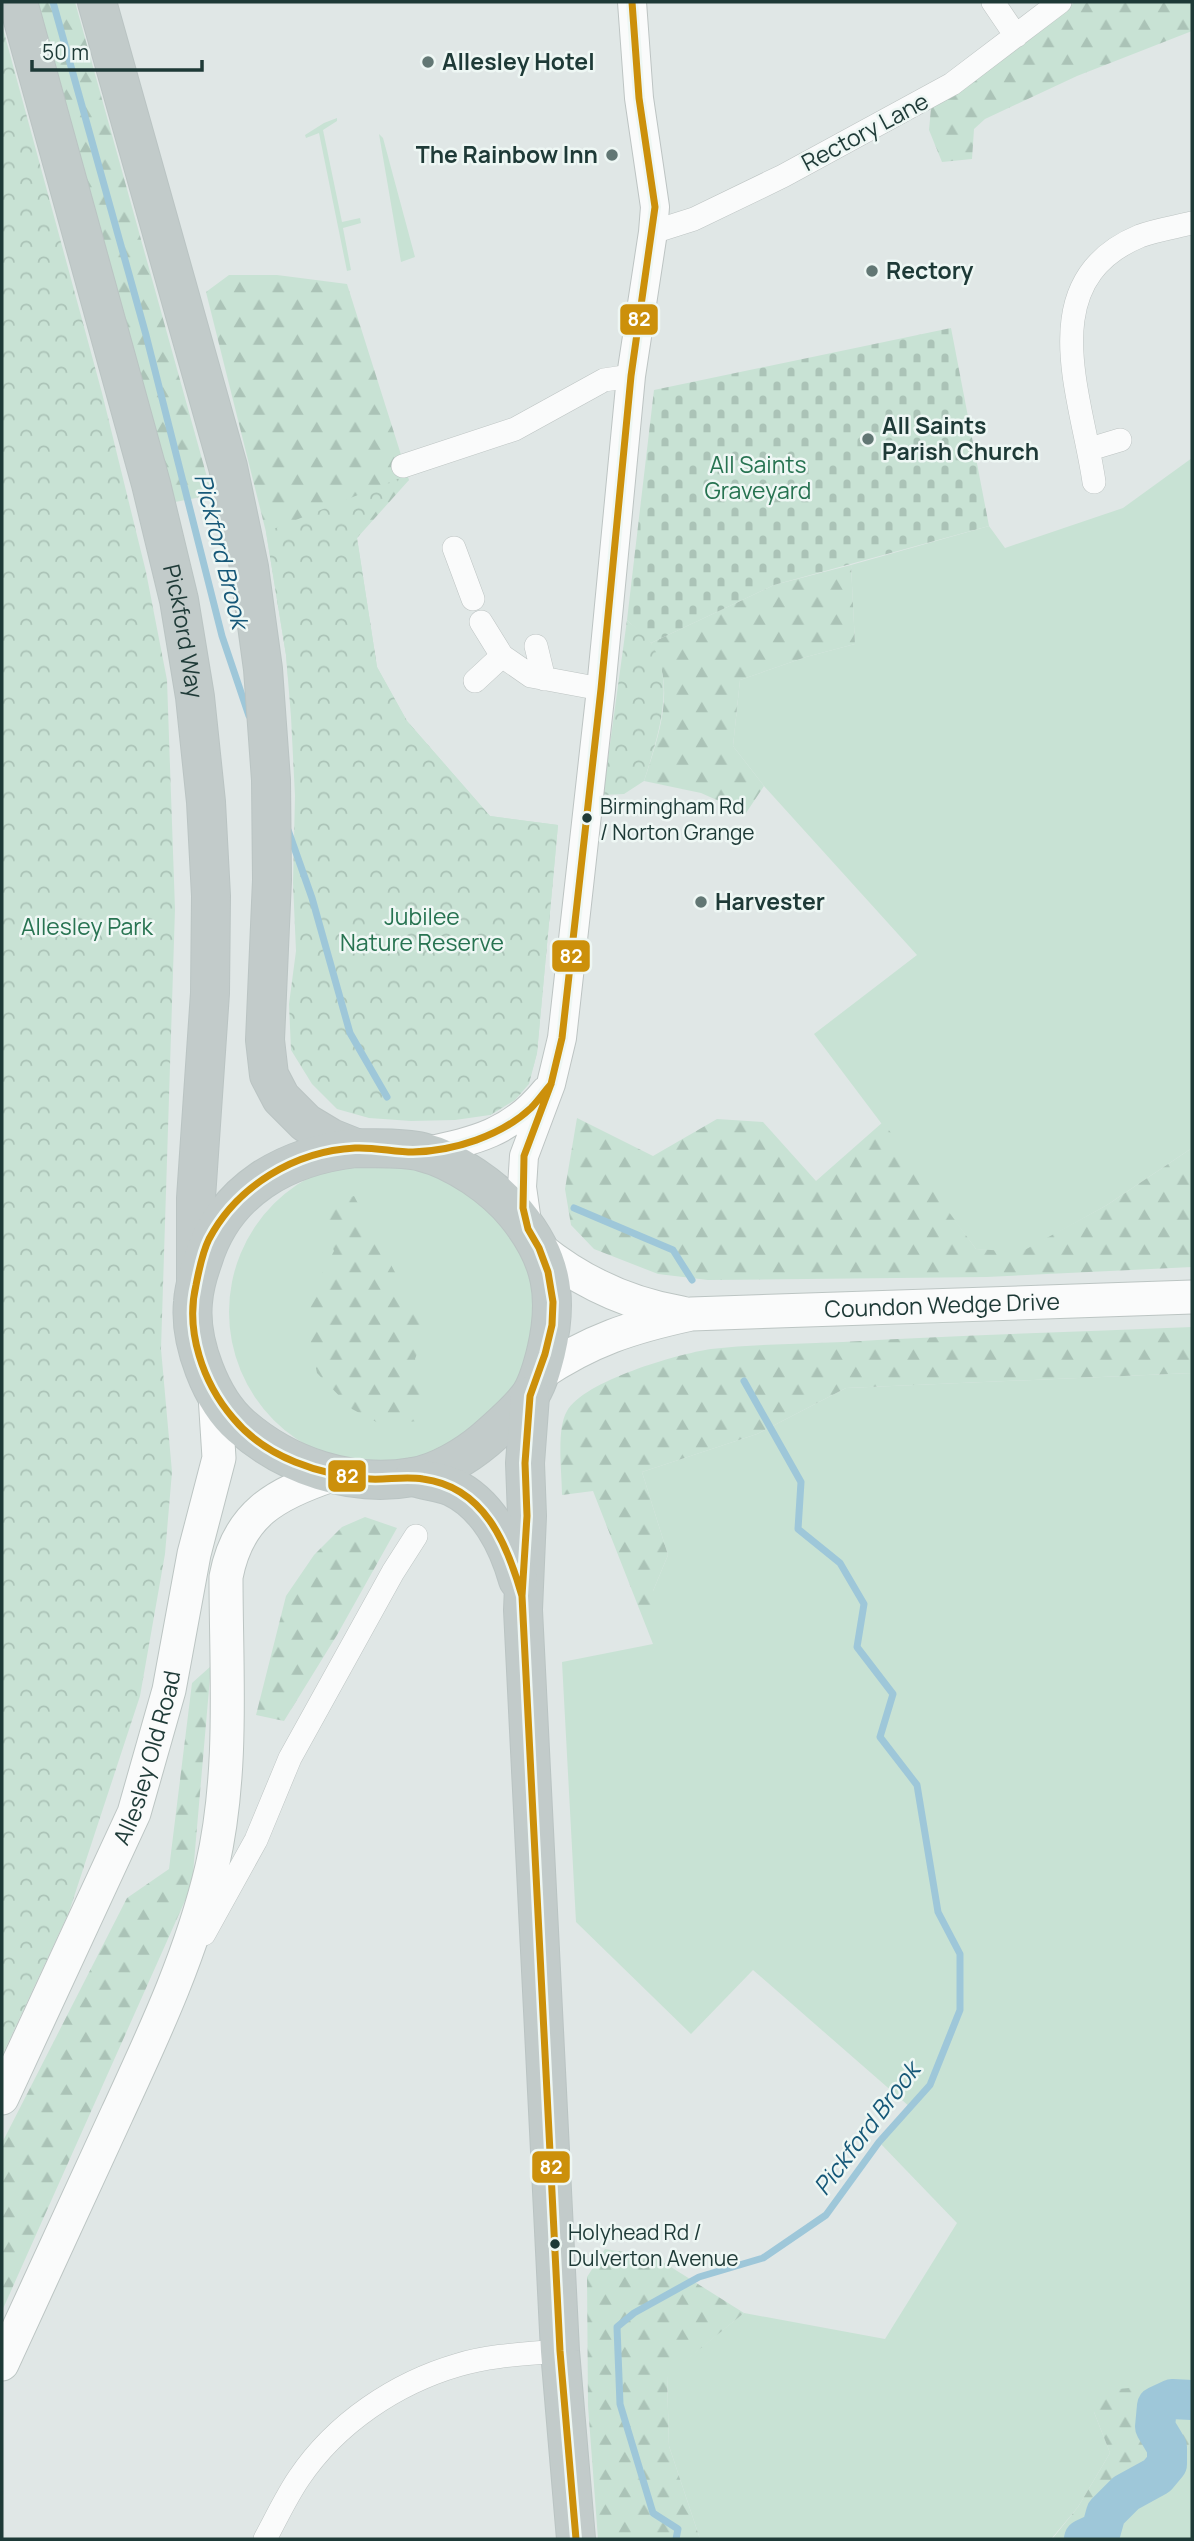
<svg xmlns="http://www.w3.org/2000/svg" width="1194" height="2541" viewBox="0 0 1194 2541" font-family="Manrope,sans-serif">
	<style>
		.grass { fill: #c8e2d4 }
		.forest { fill: url(#forest-firs) }
		.cemetery { fill: url(#cemetery-stones) }
		.park { fill: url(#park-crowns) }
		.lines { fill: none; stroke-linecap: round; stroke-linejoin: round }
		.stream { stroke: #9ec7d9; stroke-width: 7 }
		.river { stroke: #9ec7d9; stroke-width: 40 }
		.minor-casing { stroke: #bdc4c3; stroke-width: 24 }
		.tertiary-casing { stroke: #bdc4c3; stroke-width: 30 }
		.secondary-casing { stroke: #bcc5c3; stroke-width: 35 }
		.trunk-casing { stroke: #bac4c3; stroke-width: 40 }
		.minor { stroke: #fafbfb; stroke-width: 23 }
		.tertiary { stroke: #fafbfb; stroke-width: 28 }
		.secondary { stroke: #fafbfb; stroke-width: 33 }
		.trunk { stroke: #c2cbca; stroke-width: 38 }
		.bus-1-casing { stroke: #eef7f4; stroke-width: 12 }
		.bus-1 { stroke: #cc900b; stroke-width: 7 }
		.poi-dot { fill: #627774; stroke: #eef7f4; stroke-width: 2.5 }
		.bus-dot { fill: #1e3a37; stroke: #eef7f4; stroke-width: 2.5 }
		.labels { text-anchor: middle; stroke-width: 5; stroke-linejoin: round; paint-order: stroke }
		.bus-label { font-size: 21px; fill: #1e3a37; stroke: #eef7f4; text-anchor: start }
		.poi-label { font-size: 23px; font-weight: bold; fill: #1e3a37; stroke: #eef7f4; text-anchor: start }
		.street-label { font-size: 23px; fill: #1e3a37; stroke: #eef7f4 }
		.park-label { font-size: 23px; fill: #277351; stroke: #eef7f4 }
		.water-label { font-size: 24px; font-style: italic; fill: #165878; stroke: #eef7f4 }
		.line-badge { stroke: #eef7f4; stroke-width: 2.5 }
		.badge-label { font-size: 19px; text-anchor: middle; font-weight: bold; fill: #fff }
	</style>
	<defs>
		<pattern id="forest-firs" width="22" height="20" patternUnits="userSpaceOnUse" patternTransform="scale(1.75)"><rect width="22" height="20" fill="#c8e2d4"/><path d="M5 1l3.5 6h-7zM16 11l3.5 6h-7z" fill="#abc3b7"/></pattern>
		<pattern id="cemetery-stones" width="16" height="16" patternUnits="userSpaceOnUse" patternTransform="scale(1.75)"><rect width="16" height="16" fill="#c8e2d4"/><path d="M2 7V4a2 2 0 0 1 4 0v3zM10 15v-3a2 2 0 0 1 4 0v3z" fill="#abc3b7"/></pattern>
		<pattern id="park-crowns" width="20" height="18" patternUnits="userSpaceOnUse" patternTransform="scale(1.75)"><rect width="20" height="18" fill="#c8e2d4"/><path d="M2 6a3 3 0 1 1 6 0M12 15a3 3 0 1 1 6 0" fill="none" stroke="#abc3b7"/></pattern>
	</defs>
	<rect width="100%" height="100%" fill="#e0e7e6"/>
	<path class="grass" d="M 337,118 L 337,121 L 323,130 L 342,222 L 360,218 L 361,223 L 343,228 L 351,270 L 347,271 L 319,133 L 306,138 L 305,135 L 324,123 Z
		M 379,134 L 383,138 L 415,257 L 401,262 Z
		M 1192,458 L 1192,1148 L 1107,1205 L 1021,1253 L 976,1249 L 814,1034 L 917,955 L 764,786 L 733,746 L 740,680 L 806,657 L 855,644 L 851,565 L 989,526 L 1005,548 L 1123,508 Z
		M229 1312a153 153 0 1 1 306 0a153 153 0 1 1-306 0Z
		M 1192,1373 L 1192,2379 L 1094,2412 L 1110,2453 L 1078,2507 L 1052,2538 L 700,2539 L 669,2446 L 667,2375 L 744,2313 L 885,2339 L 957,2223 L 879,2142 L 910,2107 L 753,1970 L 691,2034 L 576,1922 L 562,1662 L 653,1644 L 653,1591 L 668,1555 L 642,1472 L 757,1434 L 846,1388 Z
		M 1192,2442 L 1192,2539 L 1110,2539 L 1191,2443 Z"/>
	<path class="forest" d="M 35,2 L 75,2 L 212,495 L 175,502 Z
		M 1075,2 L 1192,2 L 1192,31 L 1077,76 L 985,119 L 974,129 L 972,159 L 942,162 L 929,130 L 931,108 L 968,85 Z
		M 229,275 L 277,275 L 347,284 L 409,480 L 357,538 L 377,667 L 407,721 L 490,816 L 558,825 L 537,1053 C 527,1092 524,1094 490,1115 L 448,1063 L 288,678 L 286,655 L 266,532 L 206,292 Z
		M 851,565 L 855,644 L 806,657 L 740,680 L 733,746 L 764,786 L 746,813 L 701,793 L 644,781 C 655,747 671,704 661,668 C 658,660 654,651 651,643 L 774,585 Z
		M 577,1118 L 653,1156 L 717,1119 L 763,1122 L 816,1181 L 883,1122 L 976,1249 L 1021,1252 L 1107,1205 L 1192,1148 L 1192,1267 L 987,1277 L 708,1280 L 658,1274 L 594,1249 L 571,1225 L 565,1189 Z
		M 354,1196 L 426,1330 L 415,1359 L 427,1402 L 417,1421 L 382,1425 L 352,1409 L 317,1373 L 306,1322 L 317,1283 L 334,1251 L 323,1224 L 329,1203 Z
		M 1192,1327 L 1192,1373 L 846,1388 L 757,1434 L 642,1472 L 668,1555 L 653,1591 L 653,1644 L 593,1491 L 562,1495 C 562,1473 556,1429 567,1411 C 584,1381 677,1354 711,1349 C 754,1344 799,1344 843,1342 C 959,1335 1076,1332 1192,1327 Z
		M 365,1517 L 397,1528 L 337,1635 L 284,1721 L 256,1715 L 286,1596 L 314,1555 L 342,1527 Z
		M 211,1666 L 192,1885 L 2,2311 L 2,2143 L 127,1898 L 169,1869 L 192,1683 Z
		M 605,2249 L 655,2257 L 744,2313 L 667,2376 L 669,2446 L 700,2539 L 598,2539 L 588,2406 L 587,2277 Z
		M 1192,2379 L 1192,2442 L 1110,2539 L 1047,2539 L 1053,2538 L 1078,2507 L 1110,2453 L 1094,2412 L 1096,2391 L 1173,2384 Z"/>
	<path class="cemetery" d="M 951,328 L 989,526 L 774,585 L 651,643 L 627,620 L 654,390 Z"/>
	<path class="park" d="M 2,25 L 102,393 L 146,572 L 167,680 L 175,909 L 161,1349 L 172,1472 L 165,1554 L 140,1696 L 69,1912 L 2,2056 Z
		M 400,478 L 357,538 L 377,667 L 407,721 L 490,816 L 558,825 L 537,1053 L 529,1084 L 515,1100 L 490,1115 L 455,1120 L 411,1121 L 369,1118 L 337,1109 L 312,1084 L 291,1050 L 289,1004 L 296,951 L 293,883 L 295,796 L 291,717 L 286,655 L 266,532 Z
		M 627,620 C 634,627 645,634 651,643 C 677,683 657,740 644,781 L 624,794 L 603,795 Z"/>
	<g class="lines">
		<path class="stream" d="M 53,2 L 146,335 L 222,636 L 249,716
			M 288,830 L 312,898 L 350,1033 L 387,1097
			M 574,1208 L 673,1250 L 692,1280
			M 676,2539 L 678,2529 L 653,2513 L 620,2404 L 617,2327 L 634,2313 L 699,2277 L 763,2258 L 826,2215 L 879,2142 L 930,2085 L 960,2010 L 960,1954 L 938,1912 L 917,1785 L 880,1737 L 893,1694 L 857,1647 L 864,1604 L 840,1563 L 798,1529 L 801,1482 L 744,1381"/>
		<path class="river" d="M 1084,2539 L 1101,2531 L 1106,2513 L 1126,2493 L 1157,2476 L 1167,2464 L 1167,2447 L 1155,2427 L 1157,2406 L 1172,2399 L 1192,2400"/>
		<g class="minor-casing">
			<path id="minor" d="M 993,2 L 1016,36
				M 653,232 L 694,219 L 783,176 L 952,84 L 1060,2
				M 1090,449 L 1120,440
				M 403,466 L 515,429 L 604,380 L 631,376
				M 1094,482 C 1082,397 1031,281 1140,236 C 1156,230 1176,227 1192,223
				M 454,548 L 473,599
				M 481,622 L 502,656 L 531,676 L 601,689
				M 536,646 L 544,679
				M 475,681 L 502,656
				M 204,1934 L 256,1840 L 290,1758 L 393,1572 L 416,1536
				M 265,2539 C 276,2519 286,2497 299,2478 C 336,2423 396,2383 458,2365 C 491,2355 526,2354 560,2351"/>
		</g>
		<g class="tertiary-casing">
			<path id="tertiary" d="M 422,1152 C 473,1141 510,1134 545,1091
				M 528,1229 L 522,1187 L 524,1156 L 551,1084 L 562,1038 L 601,689 L 631,376 L 653,232 L 655,207 L 639,98 L 632,2"/>
		</g>
		<g class="secondary-casing">
			<g id="secondary">
				<path d="M 539,1248 C 581,1282 628,1304 682,1313"/>
				<path id="s1" d="M 540,1374 C 591,1340 631,1327 691,1314 L 1192,1297"/>
				<path id="s2" d="M 2,2098 L 134,1813 L 169,1690 L 194,1554 L 219,1458 L 215,1395"/>
				<path d="M 2,2364 C 40,2280 79,2197 117,2114 C 154,2034 192,1953 212,1867 C 234,1772 226,1673 226,1577 C 238,1514 275,1494 332,1475"/>
			</g>
		</g>
		<g class="trunk-casing">
			<g id="trunk">
				<path id="s3" d="M 18,2 L 151,484 L 179,600 L 195,697 L 206,802 L 211,896 L 210,993 L 196,1198 L 196,1280"/>
				<path d="M 97,2 L 228,467 L 249,567 L 263,669 L 271,780 L 272,880 L 265,1040 L 269,1075 L 281,1098 L 306,1123 L 331,1138 L 356,1148"/>
				<path d="M 356,1148 C 377,1149 402,1147 422,1152 C 455,1160 495,1188 516,1214 C 552,1258 559,1297 546,1352 C 542,1367 538,1385 528,1398 C 516,1413 500,1427 485,1440 C 466,1456 438,1473 413,1477 C 351,1488 287,1466 241,1426 C 211,1400 189,1342 193,1302 C 194,1288 198,1274 203,1260 C 225,1189 286,1156 356,1148 Z"/>
				<path d="M 530,1396 L 525,1463 L 527,1516 L 523,1610 L 560,2351 L 576,2539"/>
				<path d="M 414,1477 C 426,1481 441,1482 452,1487 C 488,1504 508,1544 518,1580"/>
			</g>
		</g>
		<use href="#minor" class="minor"/>
		<use href="#tertiary" class="tertiary"/>
		<use href="#secondary" class="secondary"/>
		<use href="#trunk" class="trunk"/>
		<g class="bus-1-casing">
			<path id="bus-1" d="M 522,1596 C 507,1543 484,1487 423,1479 C 405,1476 387,1480 370,1479 C 320,1475 266,1458 233,1418 C 203,1383 185,1331 196,1285 C 199,1270 202,1253 209,1239 C 237,1186 295,1151 355,1148 C 375,1147 394,1152 413,1152 C 454,1151 501,1136 531,1108 C 538,1101 544,1092 551,1084
				M 576,2539 L 560,2351 L 522,1596 L 527,1516 L 525,1463 L 530,1396 L 545,1354 L 552,1325 L 553,1302 L 548,1272 L 539,1248 L 528,1229 L 523,1208 L 524,1156 L 551,1084 L 562,1038 L 601,689 L 631,376 L 655,207 L 639,98 L 632,2"/>
		</g>
		<use href="#bus-1" class="bus-1"/>
	</g>
	<g class="poi-dot">
		<circle cx="428" cy="62" r="7"/>
		<circle cx="612" cy="155" r="7"/>
		<circle cx="872" cy="271" r="7"/>
		<circle cx="868" cy="439" r="7"/>
		<circle cx="701" cy="902" r="7"/>
	</g>
	<g class="bus-dot">
		<circle cx="587" cy="818" r="6"/>
		<circle cx="555" cy="2244" r="6"/>
	</g>
	<g class="labels">
		<g class="bus-label">
			<text x="600" y="814">Birmingham Rd<tspan x="600" dy="26">/ Norton Grange</tspan></text>
			<text x="568" y="2240">Holyhead Rd /<tspan x="568" dy="26">Dulverton Avenue</tspan></text>
		</g>
		<g class="poi-label">
			<text x="442" y="70">Allesley Hotel</text>
			<text x="598" y="163" text-anchor="end">The Rainbow Inn</text>
			<text x="886" y="279">Rectory</text>
			<text x="882" y="434">All Saints<tspan x="882" dy="26">Parish Church</tspan></text>
			<text x="715" y="910">Harvester</text>
		</g>
		<g class="street-label">
			<text transform="translate(865 132) rotate(-28)" y="8">Rectory Lane</text>
			<text dy="8" stroke="none"><textPath href="#s3" startOffset="651">Pickford Way</textPath></text>
			<text dy="8" stroke="none"><textPath href="#s1" startOffset="415">Coundon Wedge Drive</textPath></text>
			<text dy="8" stroke="none"><textPath href="#s2" startOffset="371">Allesley Old Road</textPath></text>
		</g>
		<g class="park-label">
			<text x="758" y="473">All Saints<tspan x="758" dy="26">Graveyard</tspan></text>
			<text x="422" y="925">Jubilee<tspan x="422" dy="26">Nature Reserve</tspan></text>
			<text x="87" y="935">Allesley Park</text>
		</g>
		<g class="water-label">
			<text transform="translate(221 551) rotate(76)" y="8">Pickford Brook</text>
			<text transform="translate(867 2129) rotate(-53)" y="8">Pickford Brook</text>
		</g>
	</g>
	<g class="line-badge">
		<rect x="619" y="303" width="40" height="33" rx="7" fill="#cc900b"/>
		<rect x="551" y="939" width="40" height="34" rx="7" fill="#cc900b"/>
		<rect x="327" y="1459" width="40" height="34" rx="7" fill="#cc900b"/>
		<rect x="531" y="2150" width="40" height="34" rx="7" fill="#cc900b"/>
	</g>
	<g class="badge-label">
		<text x="639" y="326">82</text>
		<text x="571" y="963">82</text>
		<text x="347" y="1483">82</text>
		<text x="551" y="2174">82</text>
	</g>
	<rect width="1194" height="2541" fill="none" stroke="#1e3a37" stroke-width="7"/>
	<path d="M32 60v10h170v-10" fill="none" stroke="#1e3a37" stroke-width="3.5"/>
	<text x="42" y="60" font-size="21" fill="#1e3a37" stroke="#eef7f4" stroke-width="5" paint-order="stroke">50 m</text>
</svg>
